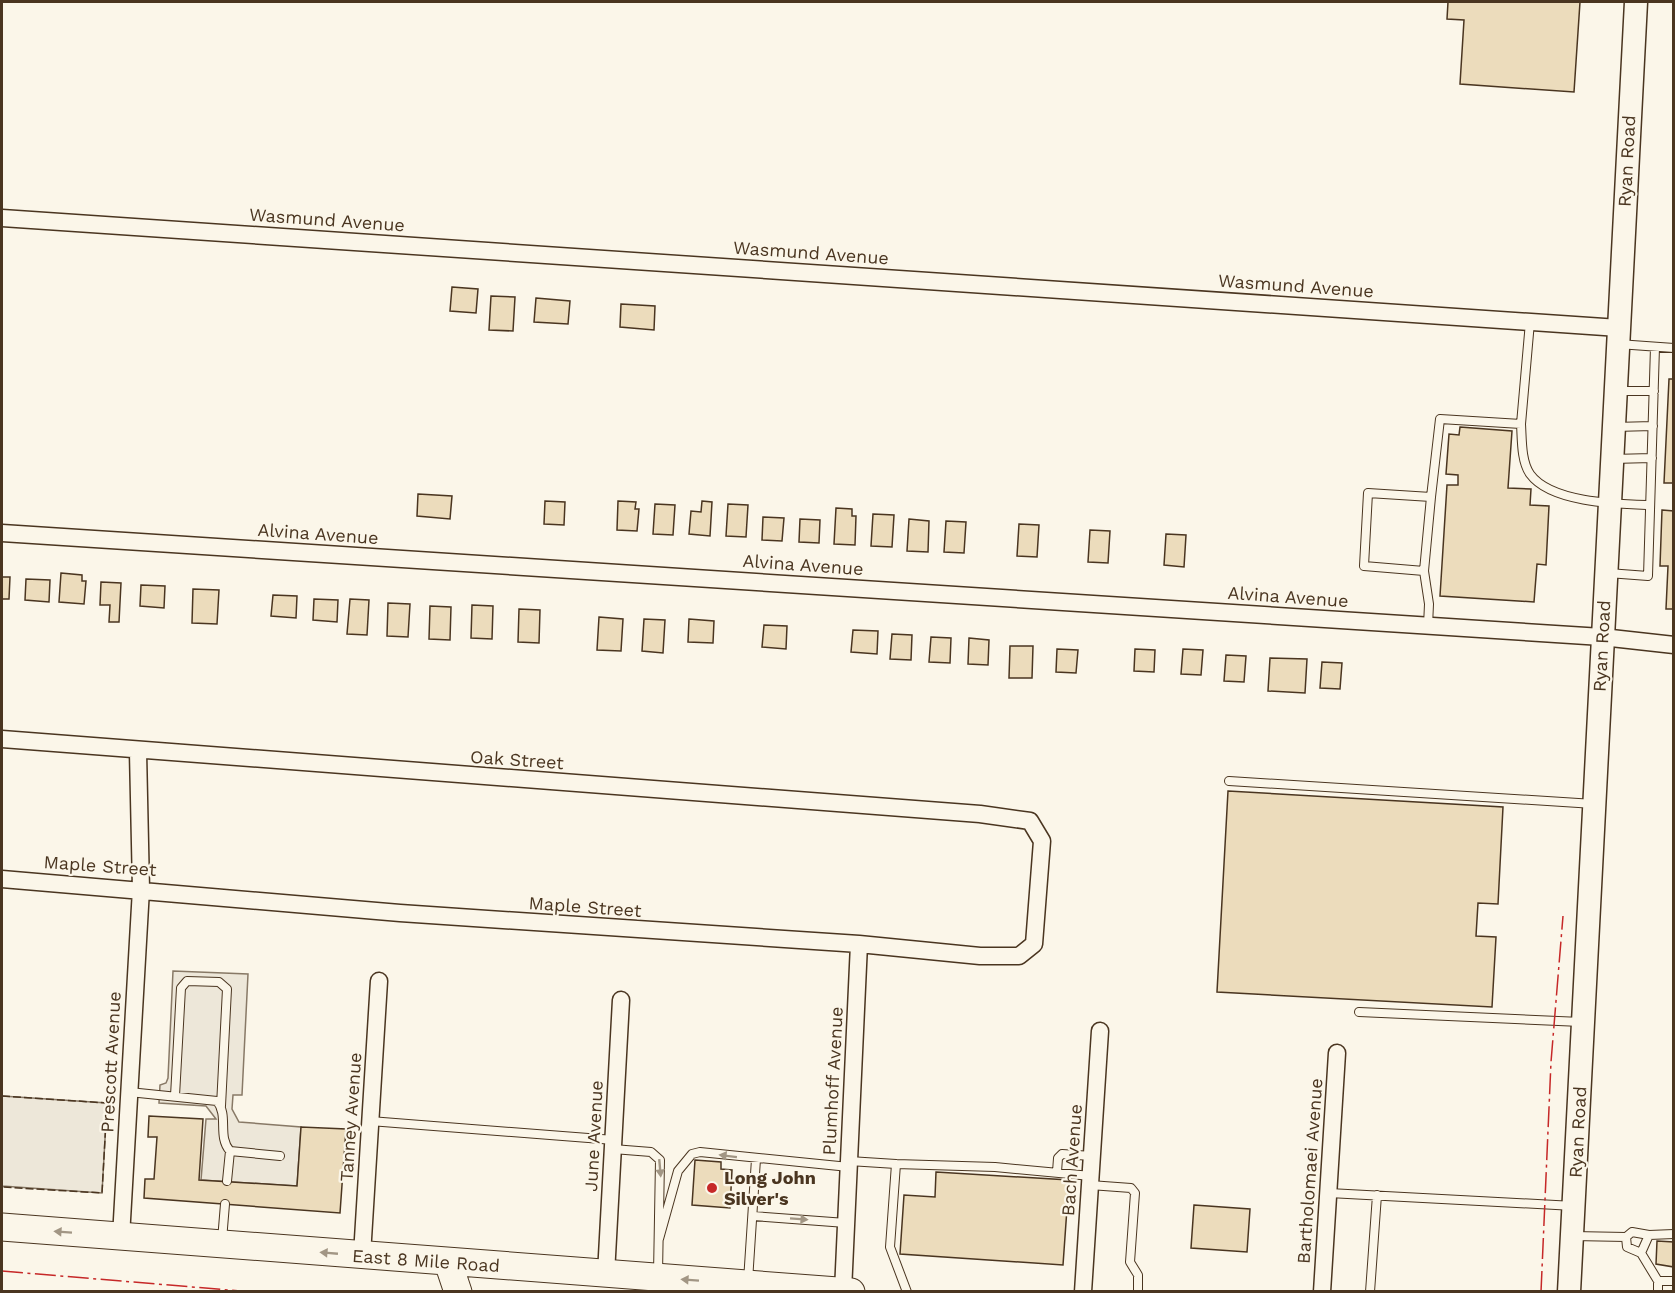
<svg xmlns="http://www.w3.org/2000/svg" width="1675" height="1293" viewBox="0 0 1675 1293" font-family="'Work Sans',sans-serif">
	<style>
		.parking { fill: #ede7d9; stroke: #887966; stroke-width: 1.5 }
		.building { fill: #ecdcbc; stroke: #4a3520; stroke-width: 1.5 }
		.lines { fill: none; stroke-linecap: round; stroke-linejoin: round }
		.service-casing { stroke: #4a3520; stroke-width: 10 }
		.minor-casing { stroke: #4a3520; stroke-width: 19 }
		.secondary-casing { stroke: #4a3520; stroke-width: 25 }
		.trunk-casing { stroke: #4a3520; stroke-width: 29 }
		.service { stroke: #fbf6e9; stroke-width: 8 }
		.minor { stroke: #fbf6e9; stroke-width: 16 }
		.secondary { stroke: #fbf6e9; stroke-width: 22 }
		.trunk { stroke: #fbf6e9; stroke-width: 27 }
		.fence { stroke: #4a3520; stroke-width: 1.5; stroke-dasharray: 8 3; stroke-linecap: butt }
		.power { stroke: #c62828; stroke-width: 1.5; stroke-dasharray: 21 4.5 3 4.5; stroke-linecap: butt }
		.oneway { fill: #a29684 }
		.poi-dot { fill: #c62828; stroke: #fbf6e9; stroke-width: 2 }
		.labels { text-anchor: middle; stroke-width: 4.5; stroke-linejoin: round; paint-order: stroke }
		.street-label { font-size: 18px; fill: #4a3520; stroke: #fbf6e9 }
		.poi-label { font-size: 18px; font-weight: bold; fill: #4a3520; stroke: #fbf6e9; text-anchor: start }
	</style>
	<rect width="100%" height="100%" fill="#fbf6e9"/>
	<path class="parking" d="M 173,971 L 248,974 L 242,1095 L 233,1095 L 232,1109 L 239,1122 L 301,1127 L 297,1186 L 201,1180 L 206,1119 L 216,1119 L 206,1106 L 159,1103 L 160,1085 L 166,1083 L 168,1078 Z
		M 2,1096 L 107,1103 L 102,1193 L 2,1186 Z"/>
	<path class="building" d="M 1448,2 L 1580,2 L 1574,92 L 1460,84 L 1464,20 L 1447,19 Z
		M 452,287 L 478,289 L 476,313 L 450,311 Z
		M 491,296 L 515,297 L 513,331 L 489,330 Z
		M 536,298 L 570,301 L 568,324 L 534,322 Z
		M 621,304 L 655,306 L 654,330 L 620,327 Z
		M 1669,379 L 1674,379 L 1674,483 L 1664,483 Z
		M 1460,427 L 1512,431 L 1508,488 L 1531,489 L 1530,505 L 1549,506 L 1546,565 L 1537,564 L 1534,602 L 1440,596 L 1447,485 L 1458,485 L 1458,475 L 1446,474 L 1449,434 L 1459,435 Z
		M 418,494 L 452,496 L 450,519 L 417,516 Z
		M 545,501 L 565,502 L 564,525 L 544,524 Z
		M 618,501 L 636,502 L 635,509 L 639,509 L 637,531 L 617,530 Z
		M 702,501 L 712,502 L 710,536 L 689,534 L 691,511 L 701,512 Z
		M 655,504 L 675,505 L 673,535 L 653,534 Z
		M 728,504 L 748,505 L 746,537 L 726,536 Z
		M 836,508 L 852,509 L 852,516 L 856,516 L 855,545 L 834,544 Z
		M 1662,510 L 1674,511 L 1674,609 L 1666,609 L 1668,566 L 1660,566 Z
		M 873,514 L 894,515 L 892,547 L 871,546 Z
		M 763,517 L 784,518 L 782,541 L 762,540 Z
		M 800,519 L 820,520 L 819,543 L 799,542 Z
		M 909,519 L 929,521 L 928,552 L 907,551 Z
		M 946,521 L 966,522 L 964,553 L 944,552 Z
		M 1019,524 L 1039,525 L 1037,557 L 1017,556 Z
		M 1090,530 L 1110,531 L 1108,563 L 1088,562 Z
		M 1166,534 L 1186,535 L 1184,567 L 1164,565 Z
		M 61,573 L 82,575 L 82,581 L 86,581 L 84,604 L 59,602 Z
		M 2,577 L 10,577 L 9,599 L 2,599 Z
		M 26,579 L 50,580 L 49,602 L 25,600 Z
		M 101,582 L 121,583 L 119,622 L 109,622 L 110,605 L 100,605 Z
		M 141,585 L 165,586 L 164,608 L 140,606 Z
		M 193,589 L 219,590 L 217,624 L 192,623 Z
		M 273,595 L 297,596 L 296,618 L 271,616 Z
		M 314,599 L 338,600 L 337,622 L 313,620 Z
		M 350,599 L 369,600 L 367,635 L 347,634 Z
		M 388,603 L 410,604 L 408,637 L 387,636 Z
		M 472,605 L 493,606 L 492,639 L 471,638 Z
		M 430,606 L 451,607 L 450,640 L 429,639 Z
		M 519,609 L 540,610 L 539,643 L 518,642 Z
		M 599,617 L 623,619 L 621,651 L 597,650 Z
		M 644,619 L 665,620 L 663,653 L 642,651 Z
		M 689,619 L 714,621 L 713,643 L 688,642 Z
		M 764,625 L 787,626 L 786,649 L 762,647 Z
		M 853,630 L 878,631 L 877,654 L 851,652 Z
		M 892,634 L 912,635 L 911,660 L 890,659 Z
		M 931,637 L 951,638 L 950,663 L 929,662 Z
		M 969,638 L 989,640 L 988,665 L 968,664 Z
		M 1010,646 L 1033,646 L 1032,678 L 1009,678 Z
		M 1057,649 L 1078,650 L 1076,673 L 1056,672 Z
		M 1135,649 L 1155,650 L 1154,672 L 1134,671 Z
		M 1183,649 L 1203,650 L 1201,675 L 1181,674 Z
		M 1226,655 L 1246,656 L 1244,682 L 1224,681 Z
		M 1270,658 L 1307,659 L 1305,693 L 1268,691 Z
		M 1322,662 L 1342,663 L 1340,689 L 1320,688 Z
		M 1228,791 L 1503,807 L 1498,904 L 1478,903 L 1476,936 L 1496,937 L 1492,1007 L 1217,992 Z
		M 149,1116 L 203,1119 L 199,1180 L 297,1186 L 301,1127 L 346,1129 L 340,1213 L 144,1198 L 145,1179 L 154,1179 L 157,1137 L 148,1137 Z
		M 695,1160 L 721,1162 L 721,1169 L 732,1170 L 730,1208 L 692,1205 Z
		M 936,1172 L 1069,1180 L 1063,1265 L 900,1254 L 904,1195 L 935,1197 Z
		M 1194,1205 L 1250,1209 L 1247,1252 L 1191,1248 Z
		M 1657,1241 L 1674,1242 L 1674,1267 L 1656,1264 Z"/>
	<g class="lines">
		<g class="service-casing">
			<path id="service" d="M 1618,344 L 1674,348
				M 1618,391 L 1654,391
				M 1521,424 C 1522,439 1521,461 1530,474 C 1551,503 1618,504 1650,505
				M 1614,427 L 1653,426
				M 1612,459 L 1652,458
				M 1431,497 L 1440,419 L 1521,424 L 1530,322
				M 1424,571 L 1364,566 L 1368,493 L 1431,497 L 1424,571 L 1429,604 L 1428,626
				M 1608,573 L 1648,576 L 1655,347
				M 1229,781 L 1594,804
				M 1359,1012 L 1581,1022
				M 129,1092 L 217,1101 C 229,1116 217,1136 230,1151 L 280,1156
				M 175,1096 L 181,988 L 187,981 L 219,982 L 227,989 L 221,1106
				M 370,1121 L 614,1140
				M 613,1149 L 651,1152 L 660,1160 L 658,1274
				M 849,1161 L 896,1164
				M 1057,1172 L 1058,1158 L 1062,1154 L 1092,1156
				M 227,1181 L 230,1151
				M 1090,1185 L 1131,1188 L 1135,1193 L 1130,1262 L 1138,1275 L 1138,1292
				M 1329,1193 L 1574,1206
				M 753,1216 L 846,1223
				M 1649,1235 L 1674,1234
				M 1573,1236 L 1626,1237 L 1632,1232 L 1649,1235 L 1641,1253
				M 1626,1237 L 1627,1247 L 1641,1253 L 1658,1281 L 1674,1281
				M 659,1239 L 678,1171 L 692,1154 L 700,1152 L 849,1167
				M 222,1240 L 225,1204
				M 748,1281 L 756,1159
				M 907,1292 L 890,1247 L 896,1164 L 995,1167 L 1091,1176
				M 1370,1292 L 1377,1195
				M 1658,1292 L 1658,1281"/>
		</g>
		<g class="minor-casing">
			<path id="minor" d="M 2,218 L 1619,328
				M 2,533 L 1602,637 L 1674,645
				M 2,739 L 980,814 L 1030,821 L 1042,841 L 1034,944 L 1019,956 L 980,956 L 859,944 L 400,913 L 2,879
				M 121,1237 L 141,889 L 138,752
				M 362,1255 L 379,981
				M 606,1274 L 621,1000
				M 843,1291 L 859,944
				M 1083,1292 L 1100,1031
				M 1322,1292 L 1337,1053"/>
		</g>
		<g class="secondary-casing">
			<path id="secondary" d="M 1569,1292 L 1636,2"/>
		</g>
		<g class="trunk-casing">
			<path id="trunk" d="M 2,1227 L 851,1292
				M 448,1262 L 458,1292"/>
		</g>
		<use href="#service" class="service"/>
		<use href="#minor" class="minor"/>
		<use href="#secondary" class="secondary"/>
		<use href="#trunk" class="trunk"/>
		<path class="fence" d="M 2,1096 L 107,1103 L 102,1193 L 2,1187"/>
		<path class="power" d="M 2,1271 L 252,1292
			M 1541,1292 L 1551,1062 L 1563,916"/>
	</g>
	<defs><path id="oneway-solid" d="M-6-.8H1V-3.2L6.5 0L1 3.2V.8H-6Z" transform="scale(1.5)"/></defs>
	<g class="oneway">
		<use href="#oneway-solid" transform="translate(728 1156) rotate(-173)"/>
		<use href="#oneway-solid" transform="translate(660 1168) rotate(85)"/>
		<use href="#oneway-solid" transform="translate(799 1219) rotate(4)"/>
		<use href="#oneway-solid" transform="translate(63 1232) rotate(-176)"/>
		<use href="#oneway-solid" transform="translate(329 1253) rotate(-175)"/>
		<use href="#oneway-solid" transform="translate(690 1280) rotate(-176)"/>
	</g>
	<circle class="poi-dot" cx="712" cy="1188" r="6"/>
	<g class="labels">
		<g class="street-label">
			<text transform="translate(1627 161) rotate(-87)" y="6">Ryan Road</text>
			<text transform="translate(327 220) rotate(4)" y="6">Wasmund Avenue</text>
			<text transform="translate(811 253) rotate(4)" y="6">Wasmund Avenue</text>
			<text transform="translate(1296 286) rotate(4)" y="6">Wasmund Avenue</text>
			<text transform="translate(318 534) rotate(4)" y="6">Alvina Avenue</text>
			<text transform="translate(803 565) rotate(4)" y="6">Alvina Avenue</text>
			<text transform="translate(1288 597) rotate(4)" y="6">Alvina Avenue</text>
			<text transform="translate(1602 646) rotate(-87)" y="6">Ryan Road</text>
			<text transform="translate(517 760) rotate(4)" y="6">Oak Street</text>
			<text transform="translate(100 866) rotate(4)" y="6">Maple Street</text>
			<text transform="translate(585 907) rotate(4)" y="6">Maple Street</text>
			<text transform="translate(111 1062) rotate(-87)" y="6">Prescott Avenue</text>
			<text transform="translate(833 1081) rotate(-87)" y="6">Plumhoff Avenue</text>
			<text transform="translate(351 1117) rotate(-86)" y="6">Tanney Avenue</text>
			<text transform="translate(1578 1132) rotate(-87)" y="6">Ryan Road</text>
			<text transform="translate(594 1136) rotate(-87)" y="6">June Avenue</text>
			<text transform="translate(1072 1160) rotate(-86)" y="6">Bach Avenue</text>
			<text transform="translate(1310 1171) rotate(-86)" y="6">Bartholomaei Avenue</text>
			<text transform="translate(426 1261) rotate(4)" y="6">East 8 Mile Road</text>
		</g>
		<g class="poi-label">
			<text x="724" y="1184">Long John<tspan x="724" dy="21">Silver's</tspan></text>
		</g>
	</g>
	<rect width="1675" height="1293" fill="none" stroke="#4a3520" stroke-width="6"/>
</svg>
